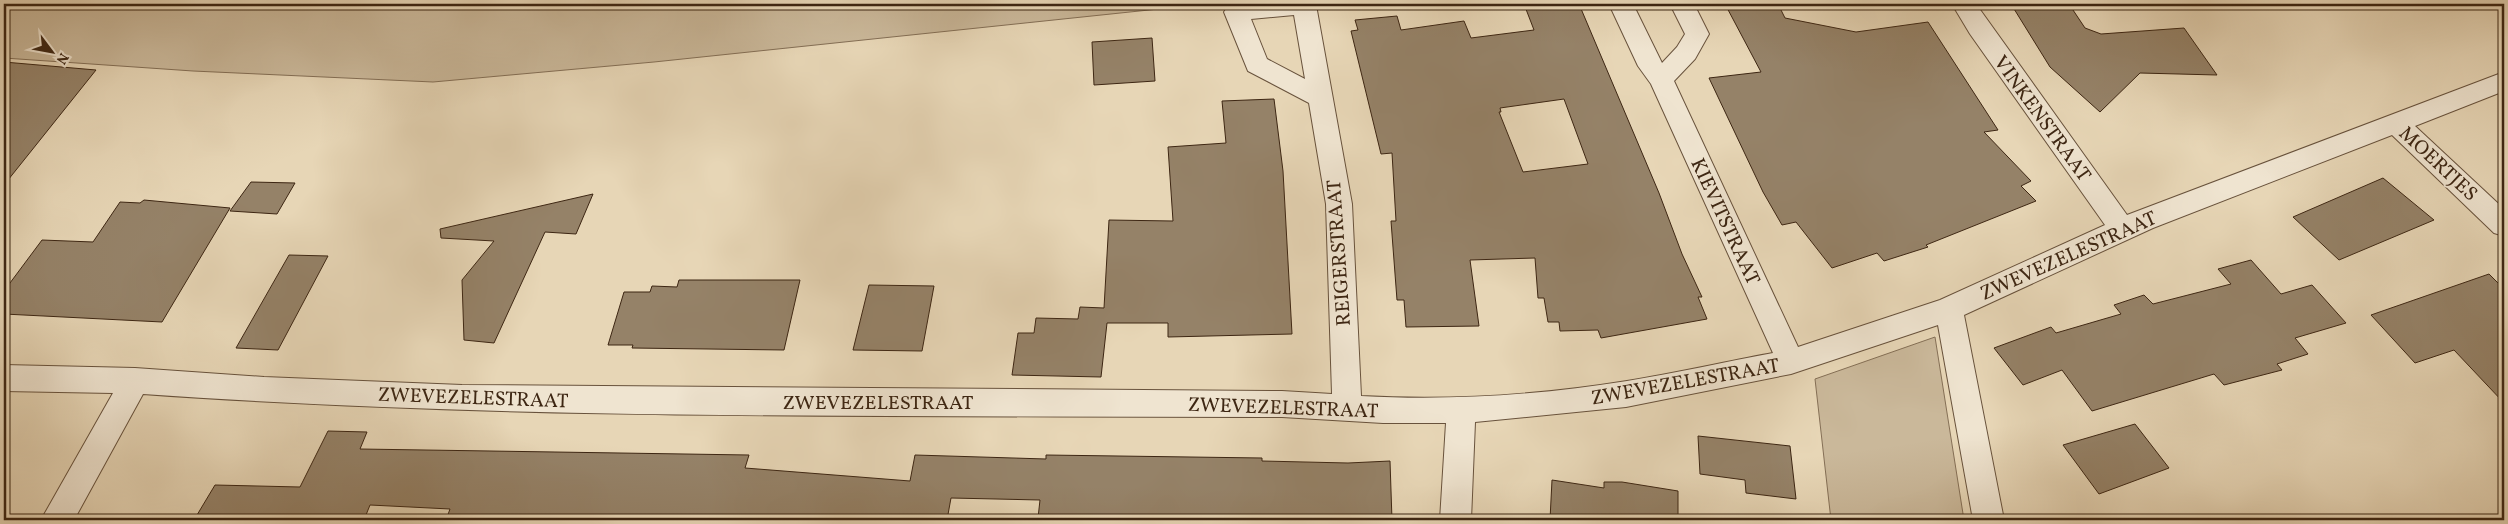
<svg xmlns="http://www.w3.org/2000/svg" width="2508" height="524" viewBox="0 0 2508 524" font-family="Vollkorn,serif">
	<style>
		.green { fill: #cab89a; stroke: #846f56 }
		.building { fill: #958268; stroke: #3d2613; fill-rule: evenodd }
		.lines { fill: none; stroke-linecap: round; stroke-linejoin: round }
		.minor-casing { stroke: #68523c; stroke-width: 2 }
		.minor { fill: #efe4d0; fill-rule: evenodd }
		.labels { text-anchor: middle; stroke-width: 4; stroke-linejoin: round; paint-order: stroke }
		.street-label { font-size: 20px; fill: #3d2613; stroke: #efe4d0 }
	</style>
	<rect width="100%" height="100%" fill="#e7d6b6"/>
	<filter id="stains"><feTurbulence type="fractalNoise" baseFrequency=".004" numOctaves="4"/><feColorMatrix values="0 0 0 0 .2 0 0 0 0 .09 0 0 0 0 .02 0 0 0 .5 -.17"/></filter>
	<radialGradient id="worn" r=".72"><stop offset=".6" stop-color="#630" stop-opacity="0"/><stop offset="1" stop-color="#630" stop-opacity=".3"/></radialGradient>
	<path class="green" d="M 4,4 L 1206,4 L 654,62 L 433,82 L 193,71 L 4,58 Z
		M 1935,337 L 1964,520 L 1831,520 L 1815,379 Z"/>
	<path class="building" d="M 1524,4 L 1579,4 L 1659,193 L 1682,254 L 1702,297 L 1698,297 L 1707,319 L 1601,338 L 1598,330 L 1560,331 L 1559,322 L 1548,322 L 1544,298 L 1538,298 L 1535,258 L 1470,260 L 1479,326 L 1406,327 L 1404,300 L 1397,300 L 1391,221 L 1396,221 L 1392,153 L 1381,154 L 1351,31 L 1358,30 L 1355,20 L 1397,16 L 1401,30 L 1464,21 L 1471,38 L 1534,30 ZM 1564,99 L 1588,164 L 1523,172 L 1499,112 L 1501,112 L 1500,108 Z
		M 1725,4 L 1778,4 L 1785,18 L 1856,32 L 1928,22 L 1998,130 L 1984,132 L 2031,181 L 2021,186 L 2036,201 L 1926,245 L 1928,247 L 1884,261 L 1877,253 L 1832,268 L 1796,222 L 1782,225 L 1763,192 L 1709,78 L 1761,72 Z
		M 2011,4 L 2069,4 L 2085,28 L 2101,34 L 2184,28 L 2217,75 L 2140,73 L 2100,112 L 2050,67 Z
		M 1152,38 L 1155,81 L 1094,85 L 1092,42 Z
		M 4,62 L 96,70 L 4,185 Z
		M 1274,99 L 1283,171 L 1292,334 L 1168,337 L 1168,323 L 1107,323 L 1101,377 L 1012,375 L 1018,333 L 1034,333 L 1036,318 L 1078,319 L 1080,307 L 1104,308 L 1109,220 L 1173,221 L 1168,147 L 1226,143 L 1222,101 Z
		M 2383,178 L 2434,220 L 2339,260 L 2293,217 Z
		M 251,182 L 295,183 L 277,214 L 230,211 Z
		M 593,194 L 576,234 L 545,232 L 494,343 L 464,340 L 462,280 L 494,241 L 441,238 L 440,229 Z
		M 144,200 L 230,208 L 162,322 L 4,314 L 4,291 L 42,240 L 93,242 L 120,202 L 140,203 Z
		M 289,255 L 328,256 L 278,350 L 236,348 Z
		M 2251,260 L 2281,294 L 2312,285 L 2346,323 L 2295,338 L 2308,354 L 2277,364 L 2282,370 L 2224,385 L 2214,374 L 2092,411 L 2062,370 L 2023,385 L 1994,348 L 2051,327 L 2056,333 L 2121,314 L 2114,305 L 2144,295 L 2153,304 L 2231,284 L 2218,269 Z
		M 2489,274 L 2504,289 L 2504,403 L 2454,350 L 2415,363 L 2371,315 Z
		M 679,280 L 800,280 L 784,350 L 632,348 L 633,345 L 608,345 L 624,292 L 650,292 L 652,286 L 677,287 Z
		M 869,285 L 934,286 L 922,351 L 853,350 Z
		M 2135,424 L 2169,468 L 2099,494 L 2063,445 Z
		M 328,431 L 367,432 L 360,449 L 749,455 L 745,468 L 910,481 L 915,455 L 1046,459 L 1046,455 L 1262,458 L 1262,461 L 1348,463 L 1390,461 L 1392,520 L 1081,520 L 1038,518 L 1040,500 L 951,498 L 947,520 L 446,520 L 450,509 L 370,505 L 364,520 L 194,520 L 215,485 L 300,487 Z
		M 1698,436 L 1790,446 L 1796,499 L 1746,493 L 1745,480 L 1700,474 Z
		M 1552,480 L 1604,488 L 1604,482 L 1622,482 L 1678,491 L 1678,520 L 1550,520 Z"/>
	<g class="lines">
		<g class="minor-casing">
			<path id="minor" d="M 1235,4 L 1316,5 L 1352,204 L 1361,396 C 1449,401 1540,395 1627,381 C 1676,373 1724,362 1773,353 L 1651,84 L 1638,66 L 1609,4 L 1633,4 L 1662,63 L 1677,47 L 1685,34 L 1670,4 L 1694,4 L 1709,34 L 1695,59 L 1674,81 L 1798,347 L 1940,300 L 2105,225 L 1970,34 L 1952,4 L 1976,4 L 2127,215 L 2504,72 L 2504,91 L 2415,126 L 2504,209 L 2504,236 L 2494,233 L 2392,135 L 2153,228 L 1964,315 L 2004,520 L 1973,520 L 1938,325 L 1791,374 L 1626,407 L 1475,422 L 1471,520 L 1440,520 L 1446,423 L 1383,423 L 1282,417 C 902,415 522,421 143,394 L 74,520 L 41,520 L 113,393 L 4,391 L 4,365 L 135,368 L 264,377 L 462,385 L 1282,391 L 1332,394 L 1326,204 L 1309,103 L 1248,71 L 1224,12 L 1228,6 ZM 1294,15 L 1305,79 L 1267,59 L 1251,19 Z"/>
		</g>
		<use href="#minor" class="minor"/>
	</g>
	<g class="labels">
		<g class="street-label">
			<text transform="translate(2043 118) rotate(54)" y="7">VINKENSTRAAT</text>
			<text transform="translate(2439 163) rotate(43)" y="7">MOERTJES</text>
			<text transform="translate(1726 221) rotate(65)" y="7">KIEVITSTRAAT</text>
			<text transform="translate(1338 253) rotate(-94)" y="7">REIGERSTRAAT</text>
			<text transform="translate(2068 255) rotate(-24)" y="7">ZWEVEZELESTRAAT</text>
			<text transform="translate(1685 381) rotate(-10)" y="7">ZWEVEZELESTRAAT</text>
			<text transform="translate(473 397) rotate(2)" y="7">ZWEVEZELESTRAAT</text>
			<text x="878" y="409">ZWEVEZELESTRAAT</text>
			<text transform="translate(1283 407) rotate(2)" y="7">ZWEVEZELESTRAAT</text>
		</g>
	</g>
	<rect width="2508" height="524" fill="none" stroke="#e7d6b6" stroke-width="20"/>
	<rect x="5" y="5" width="2498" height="514" fill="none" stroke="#3d2613" stroke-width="2.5"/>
	<rect x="10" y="10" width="2488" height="504" fill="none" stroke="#3d2613"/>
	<g transform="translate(52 52) rotate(122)" stroke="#efe4d0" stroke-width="4" paint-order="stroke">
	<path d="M0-4L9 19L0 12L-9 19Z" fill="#3d2613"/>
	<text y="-8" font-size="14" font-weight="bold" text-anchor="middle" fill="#3d2613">N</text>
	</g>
	<rect width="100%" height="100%" filter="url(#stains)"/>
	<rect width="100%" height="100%" fill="url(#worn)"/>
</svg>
